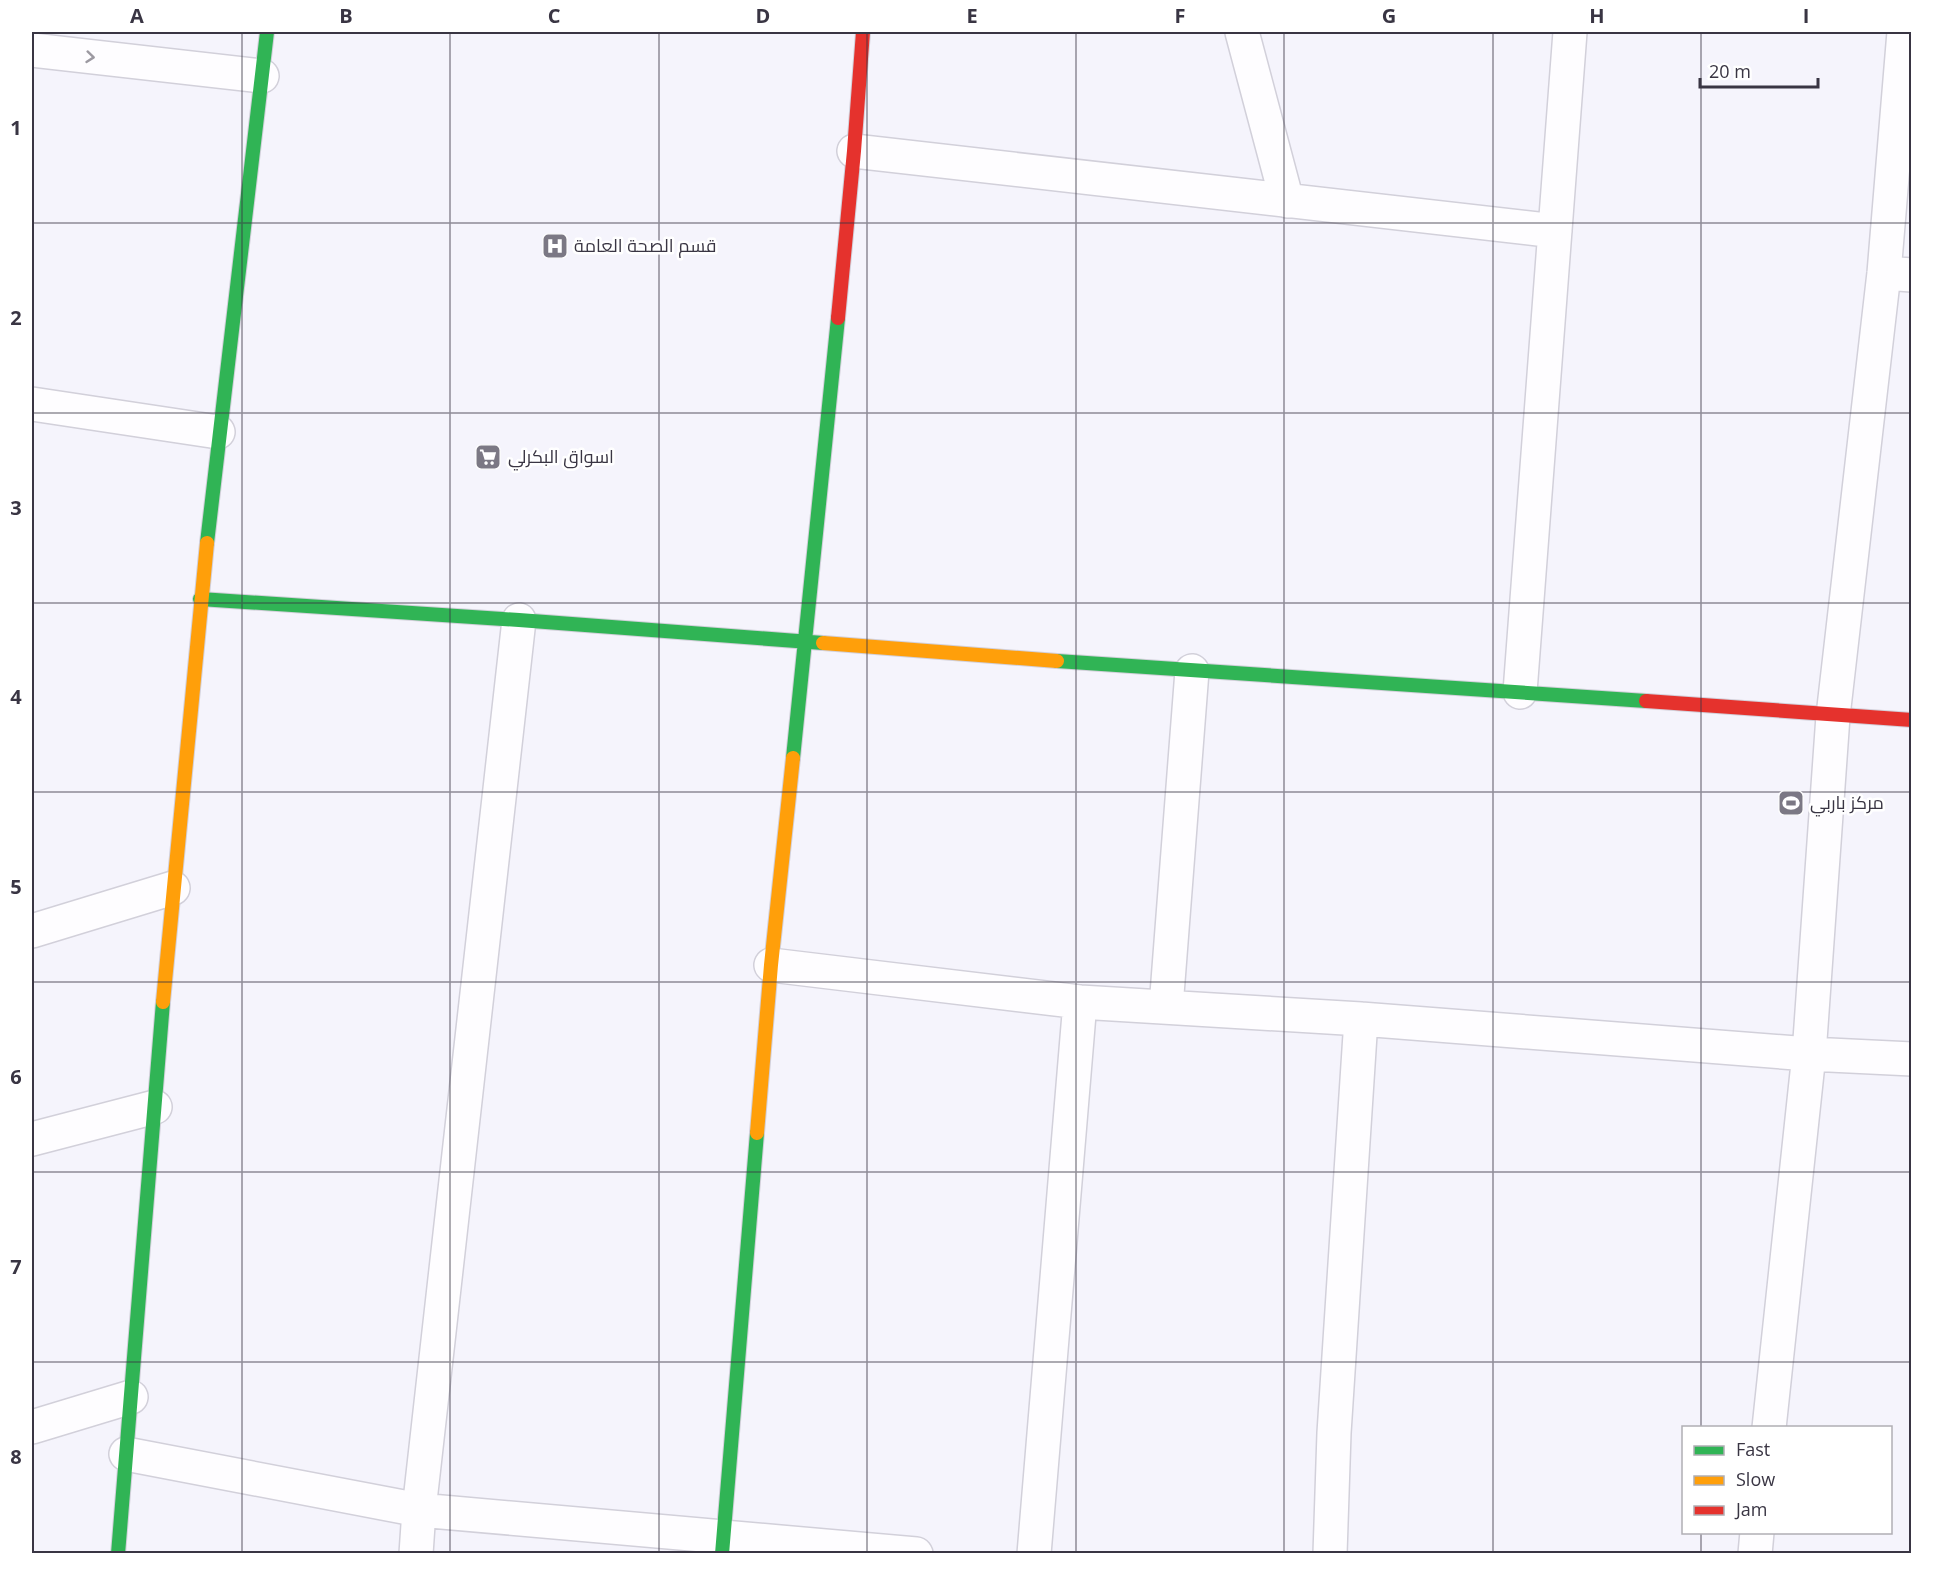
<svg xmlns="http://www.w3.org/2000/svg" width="1943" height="1585" viewBox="0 0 1943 1585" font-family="'Open Sans',Cairo,sans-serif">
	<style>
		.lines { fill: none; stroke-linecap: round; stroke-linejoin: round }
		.street-casing { stroke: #d2d0da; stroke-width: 36 }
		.fast-casing { stroke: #d2d0da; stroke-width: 16 }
		.slow-casing { stroke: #d2d0da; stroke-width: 16 }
		.jam-casing { stroke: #d2d0da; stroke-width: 16 }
		.street { stroke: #fefdff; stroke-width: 33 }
		.fast { stroke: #30b455; stroke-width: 14 }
		.slow { stroke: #ff9f0a; stroke-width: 14 }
		.jam { stroke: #e5322d; stroke-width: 14 }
		.oneway { stroke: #9c99a1 }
		.grid { fill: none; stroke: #393543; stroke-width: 1.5; stroke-opacity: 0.55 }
		.labels { text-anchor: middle; stroke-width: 5; stroke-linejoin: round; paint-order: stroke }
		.poi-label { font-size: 18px; fill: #393543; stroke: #fff; text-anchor: start }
		.neatline { fill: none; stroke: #393543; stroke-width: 2 }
		.grid-label { font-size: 20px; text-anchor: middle; font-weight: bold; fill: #393543 }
	</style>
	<rect width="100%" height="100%" fill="#f5f4fc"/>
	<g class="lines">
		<g class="street-casing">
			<path id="street" d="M 1242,32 L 1287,201
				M 32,50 L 262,76
				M 854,151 L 1555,231
				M 1884,273 L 1912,275
				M 32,404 L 218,432
				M 1520,692 L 1570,32
				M 32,931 L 173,888
				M 771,965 L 1080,1002 L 1361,1019 L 1809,1054 L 1912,1059
				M 1166,1007 L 1192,671
				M 32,1139 L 155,1107
				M 32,1427 L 131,1397
				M 1769,1428 L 1809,1054 L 1833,716 L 1884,273 L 1904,32
				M 126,1454 L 419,1510 L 916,1554
				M 416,1554 L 419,1510 L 519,620
				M 1034,1554 L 1080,1002
				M 1330,1554 L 1334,1433 L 1361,1019
				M 1755,1554 L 1757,1532"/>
		</g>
		<g class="fast-casing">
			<path id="fast" d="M 207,543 L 267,32
				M 200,599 L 519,620 L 823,643
				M 1057,661 L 1646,701
				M 793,758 L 838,318
				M 118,1554 L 163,1002
				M 722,1554 L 757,1133"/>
		</g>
		<g class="slow-casing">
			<path id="slow" d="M 823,643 L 1057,661
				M 163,1002 L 207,543
				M 757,1133 L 771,965 L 793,758"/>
		</g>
		<g class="jam-casing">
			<path id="jam" d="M 838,318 L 854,151 L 863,32
				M 1646,701 L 1912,720"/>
		</g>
		<use href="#street" class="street"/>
		<use href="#fast" class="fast"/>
		<use href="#slow" class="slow"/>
		<use href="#jam" class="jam"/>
	</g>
	<defs><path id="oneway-chevron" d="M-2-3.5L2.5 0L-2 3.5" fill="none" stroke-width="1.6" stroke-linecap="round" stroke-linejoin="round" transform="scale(1.5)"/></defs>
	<use class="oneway" href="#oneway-chevron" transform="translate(90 57) rotate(6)"/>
	<path class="grid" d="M 242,32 L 242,1554M 450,32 L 450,1554M 659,32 L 659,1554M 867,32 L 867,1554M 1076,32 L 1076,1554M 1284,32 L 1284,1554M 1493,32 L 1493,1554M 1701,32 L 1701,1428M 32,223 L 1912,223M 32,413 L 1912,413M 32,603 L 1912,603M 32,792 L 1912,792M 32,982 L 1912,982M 32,1172 L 1912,1172M 32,1362 L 1912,1362M 1701,1532 L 1701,1554"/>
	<defs>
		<g id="hospital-square" transform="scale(1.35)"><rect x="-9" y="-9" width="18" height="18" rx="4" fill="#7b7884" stroke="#fff"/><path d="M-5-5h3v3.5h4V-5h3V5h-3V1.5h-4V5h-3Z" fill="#fff"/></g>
		<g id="supermarket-square" transform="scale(1.35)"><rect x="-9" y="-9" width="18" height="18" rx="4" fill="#7b7884" stroke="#fff"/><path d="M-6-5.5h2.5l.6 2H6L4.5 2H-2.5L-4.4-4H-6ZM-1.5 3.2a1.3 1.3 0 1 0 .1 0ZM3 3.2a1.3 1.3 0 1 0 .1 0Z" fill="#fff"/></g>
		<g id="stadium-square" transform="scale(1.35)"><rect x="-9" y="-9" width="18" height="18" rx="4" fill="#7b7884" stroke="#fff"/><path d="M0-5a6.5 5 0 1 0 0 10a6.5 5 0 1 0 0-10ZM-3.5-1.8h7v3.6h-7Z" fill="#fff"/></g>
	</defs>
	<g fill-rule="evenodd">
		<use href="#hospital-square" x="555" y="246"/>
		<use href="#supermarket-square" x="488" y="457"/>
		<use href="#stadium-square" x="1791" y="803"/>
	</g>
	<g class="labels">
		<g class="poi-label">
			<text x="574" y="252">قسم الصحة العامة</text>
			<text x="508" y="463">اسواق البكرلي</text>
			<text x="1810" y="809">مركز باربي</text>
		</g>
	</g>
	<rect width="1943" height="1585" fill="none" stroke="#ffffff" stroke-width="66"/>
	<rect x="1682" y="1426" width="210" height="108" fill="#ffffff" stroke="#b0aeb4" stroke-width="1.5"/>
	<rect x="1694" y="1446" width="30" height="9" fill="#30b455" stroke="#b0aeb4" stroke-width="1.5"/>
	<text x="1736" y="1456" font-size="18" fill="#393543">Fast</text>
	<rect x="1694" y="1476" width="30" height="9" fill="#ff9f0a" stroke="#b0aeb4" stroke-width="1.5"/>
	<text x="1736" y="1486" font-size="18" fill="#393543">Slow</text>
	<rect x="1694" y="1506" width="30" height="9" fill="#e5322d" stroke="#b0aeb4" stroke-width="1.5"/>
	<text x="1736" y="1516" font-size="18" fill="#393543">Jam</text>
	<path d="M1700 78v9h118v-9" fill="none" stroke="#393543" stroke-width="3"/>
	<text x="1709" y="78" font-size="18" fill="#393543" stroke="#ffffff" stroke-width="4.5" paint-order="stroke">20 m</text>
	<rect x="33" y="33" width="1877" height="1519" class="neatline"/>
	<g class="grid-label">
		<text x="137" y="23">A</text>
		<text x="346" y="23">B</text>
		<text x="554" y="23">C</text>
		<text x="763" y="23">D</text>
		<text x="972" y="23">E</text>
		<text x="1180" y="23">F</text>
		<text x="1389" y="23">G</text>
		<text x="1597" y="23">H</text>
		<text x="1806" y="23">I</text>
		<text x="16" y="135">1</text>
		<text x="16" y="325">2</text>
		<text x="16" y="515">3</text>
		<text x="16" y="704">4</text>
		<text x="16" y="894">5</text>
		<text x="16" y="1084">6</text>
		<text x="16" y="1274">7</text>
		<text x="16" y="1464">8</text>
	</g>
</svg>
